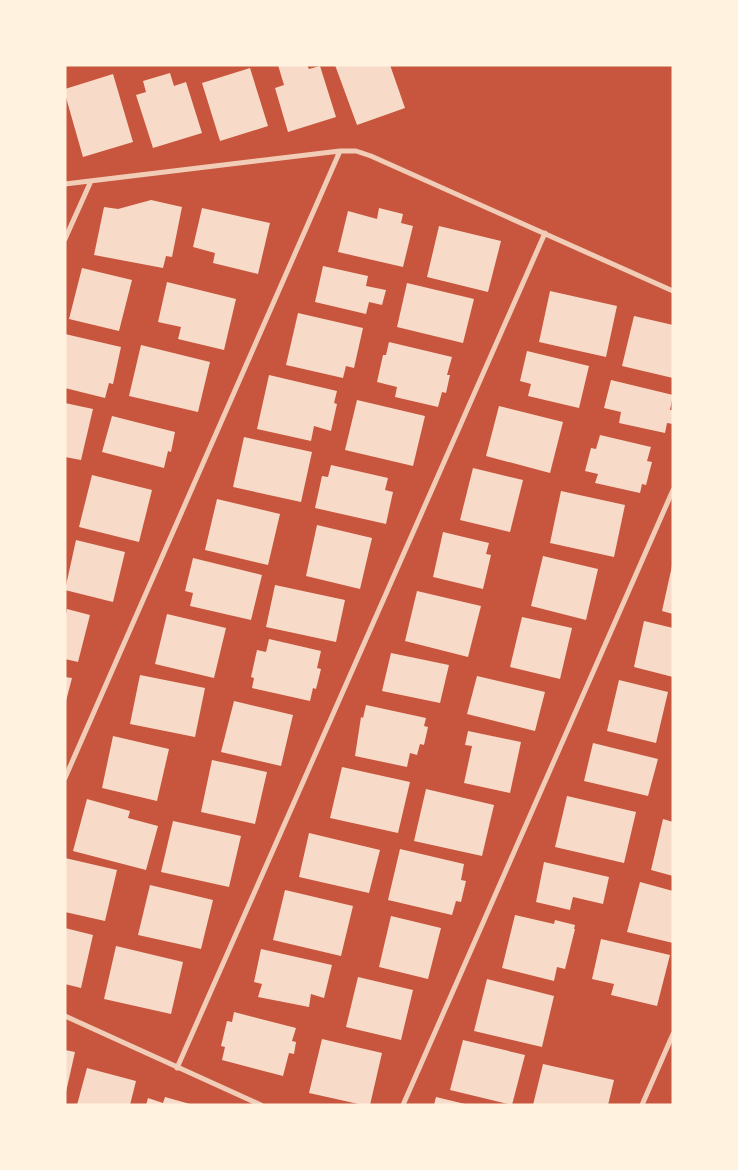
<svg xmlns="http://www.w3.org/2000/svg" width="738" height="1170" viewBox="0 0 738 1170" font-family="'DejaVu Sans',sans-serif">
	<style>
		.building { fill: #f7dbc8 }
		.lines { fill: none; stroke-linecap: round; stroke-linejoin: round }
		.service { stroke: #f1ccb7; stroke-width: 5 }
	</style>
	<rect width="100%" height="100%" fill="#c8553d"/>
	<path class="building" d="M 278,65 L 307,65 L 309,69 L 320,66 L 336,117 L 288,132 L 275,88 L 284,85 Z
		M 335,65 L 390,65 L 405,108 L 357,125 Z
		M 250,68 L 268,126 L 220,141 L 202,83 Z
		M 170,73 L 174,86 L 186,82 L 202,133 L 153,148 L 136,95 L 146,92 L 143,81 Z
		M 113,74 L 133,142 L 83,157 L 65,94 L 65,89 Z
		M 151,200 L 182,207 L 172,257 L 166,256 L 163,268 L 94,255 L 104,207 L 118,209 Z
		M 202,208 L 270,223 L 258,274 L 213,263 L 215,253 L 193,247 Z
		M 379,208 L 403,214 L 401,223 L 413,226 L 403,267 L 338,252 L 348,211 L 377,219 Z
		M 439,226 L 501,241 L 488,292 L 427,277 Z
		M 323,266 L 368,276 L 366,286 L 386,290 L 382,305 L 369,302 L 366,314 L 315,302 Z
		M 82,268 L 132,280 L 119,331 L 69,319 Z
		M 167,282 L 236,299 L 224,350 L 178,339 L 181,327 L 158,322 Z
		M 407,283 L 474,299 L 463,343 L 397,327 Z
		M 550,291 L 617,306 L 606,357 L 539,342 Z
		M 298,313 L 363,328 L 354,368 L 346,366 L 343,378 L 286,365 Z
		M 634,316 L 673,325 L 673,378 L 622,366 Z
		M 65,334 L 121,347 L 113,384 L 109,383 L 105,398 L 65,388 Z
		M 389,342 L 452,357 L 447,375 L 450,375 L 446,393 L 442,392 L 438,407 L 395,397 L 397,387 L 377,382 L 383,355 L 386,355 Z
		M 141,345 L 210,362 L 198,412 L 129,396 Z
		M 527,351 L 589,366 L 579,408 L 528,396 L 531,384 L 520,381 Z
		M 269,375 L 337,391 L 334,403 L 337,404 L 331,431 L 314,426 L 311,441 L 257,429 Z
		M 611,380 L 673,395 L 670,410 L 673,410 L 673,424 L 667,423 L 665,433 L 619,423 L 621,412 L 604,408 Z
		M 357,400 L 425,416 L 413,466 L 345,450 Z
		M 65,403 L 93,409 L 81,460 L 65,457 Z
		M 499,406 L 563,422 L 550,473 L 486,456 Z
		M 112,416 L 175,432 L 171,452 L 168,451 L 164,468 L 102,452 Z
		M 600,435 L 651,447 L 647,461 L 652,462 L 646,485 L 642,484 L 640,493 L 595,483 L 598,474 L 585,471 L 591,448 L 596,449 Z
		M 244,437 L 312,452 L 301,502 L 233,487 Z
		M 331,465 L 388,478 L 385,490 L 393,492 L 386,524 L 315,508 L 322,476 L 328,477 Z
		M 473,468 L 523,480 L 510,532 L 460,520 Z
		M 92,475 L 152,490 L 139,542 L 79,527 Z
		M 561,491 L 625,505 L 614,557 L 550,543 Z
		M 217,499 L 280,514 L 268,565 L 205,550 Z
		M 317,525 L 372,538 L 360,589 L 306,576 Z
		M 443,532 L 489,543 L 486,554 L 491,555 L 483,589 L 433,577 Z
		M 76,540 L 125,552 L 113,602 L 65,590 Z
		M 543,556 L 598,569 L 586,620 L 531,606 Z
		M 193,558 L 262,575 L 251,620 L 190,606 L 193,593 L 185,591 Z
		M 672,566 L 673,566 L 673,614 L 662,611 Z
		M 275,585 L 345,600 L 336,642 L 266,627 Z
		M 417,591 L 481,606 L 468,657 L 405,641 Z
		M 67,609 L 90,615 L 78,662 L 65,659 L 65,619 Z
		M 167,614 L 226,628 L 214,678 L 155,664 Z
		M 522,617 L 572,628 L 560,679 L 510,667 Z
		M 644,621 L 673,628 L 673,677 L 634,667 Z
		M 269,639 L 321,651 L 317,668 L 321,669 L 316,689 L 313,688 L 310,701 L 252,688 L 254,678 L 251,677 L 257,650 L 266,652 Z
		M 391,653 L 449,665 L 440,703 L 382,691 Z
		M 140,675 L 205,688 L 195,737 L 130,724 Z
		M 477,676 L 545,692 L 535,731 L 467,714 Z
		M 65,677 L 72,678 L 66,701 L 65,701 Z
		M 619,680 L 668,692 L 656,743 L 607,731 Z
		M 234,701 L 293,715 L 281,766 L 221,752 Z
		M 366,705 L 426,718 L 424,726 L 428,727 L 424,745 L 420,744 L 417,755 L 410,753 L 407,767 L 355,756 L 361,717 L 363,718 Z
		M 468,731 L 521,742 L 510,793 L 464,783 L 472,746 L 465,745 Z
		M 113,736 L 169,749 L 157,801 L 102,788 Z
		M 593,743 L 658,759 L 648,796 L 584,781 Z
		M 212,760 L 267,772 L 255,824 L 201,812 Z
		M 342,767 L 410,782 L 398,833 L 330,818 Z
		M 426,789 L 494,805 L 482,856 L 414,841 Z
		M 567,796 L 636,812 L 624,863 L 555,847 Z
		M 87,799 L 130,811 L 128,818 L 158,826 L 146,870 L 73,851 Z
		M 663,819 L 673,822 L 673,876 L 651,870 Z
		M 173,821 L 241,836 L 229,887 L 161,872 Z
		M 309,833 L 380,850 L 369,893 L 299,877 Z
		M 400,849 L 464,864 L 461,880 L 466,881 L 461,902 L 456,901 L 452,915 L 388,900 Z
		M 65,858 L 117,870 L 105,921 L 65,912 Z
		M 544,862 L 609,877 L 603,904 L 573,897 L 570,910 L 536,902 Z
		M 640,882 L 673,891 L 673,943 L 627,932 Z
		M 150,885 L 213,900 L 201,949 L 138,935 Z
		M 285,890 L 353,906 L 341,956 L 273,940 Z
		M 515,915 L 554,924 L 555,920 L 575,925 L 574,929 L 575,929 L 565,969 L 557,967 L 554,981 L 502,968 Z
		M 391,916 L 441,928 L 428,979 L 379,967 Z
		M 65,928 L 93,935 L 81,988 L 65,984 Z
		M 601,939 L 670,955 L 657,1006 L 611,995 L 614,984 L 592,979 Z
		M 116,946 L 183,962 L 171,1014 L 104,999 Z
		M 261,949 L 332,965 L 324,998 L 311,994 L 309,1007 L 258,997 L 262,984 L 254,982 Z
		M 358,977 L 413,990 L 401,1040 L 346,1027 Z
		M 487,979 L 554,996 L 542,1047 L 474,1031 Z
		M 234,1012 L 296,1028 L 292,1041 L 296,1042 L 294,1054 L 289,1053 L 283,1076 L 222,1060 L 225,1047 L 221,1046 L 227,1021 L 232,1022 Z
		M 322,1039 L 382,1053 L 370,1105 L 363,1105 L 309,1093 Z
		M 463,1040 L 525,1055 L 512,1105 L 450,1090 Z
		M 65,1050 L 75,1052 L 66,1092 L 65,1092 Z
		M 543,1064 L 614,1080 L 608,1105 L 533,1105 Z
		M 87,1068 L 136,1081 L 130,1105 L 77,1105 Z
		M 165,1097 L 190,1104 L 190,1105 L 146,1105 L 148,1098 L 163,1103 Z
		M 436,1097 L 465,1104 L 465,1105 L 434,1105 Z"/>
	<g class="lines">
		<path class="service" d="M 65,184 L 340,151 L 356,151 L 371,156 L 673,291
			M 65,239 L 91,181
			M 65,778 L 340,151
			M 65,1016 L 261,1105
			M 177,1068 L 545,233
			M 403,1105 L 673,490
			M 642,1105 L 673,1034"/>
	</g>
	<rect width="738" height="1170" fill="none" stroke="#fff3e0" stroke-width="133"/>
</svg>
